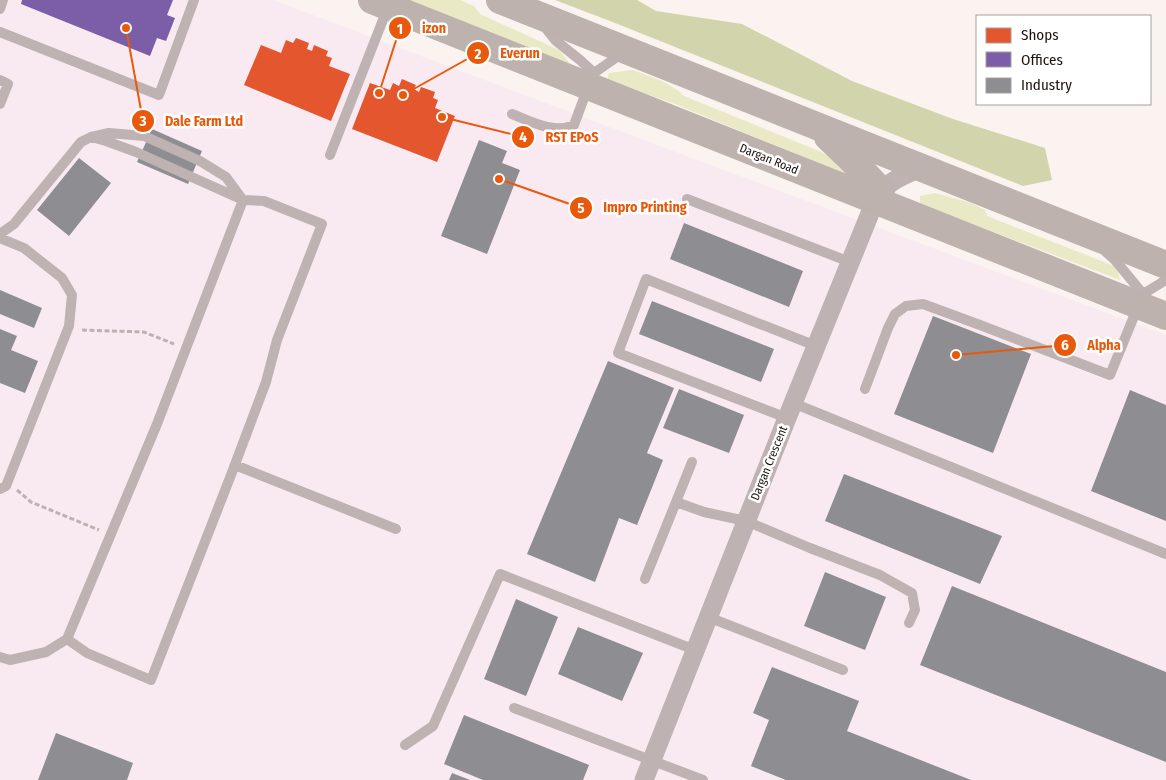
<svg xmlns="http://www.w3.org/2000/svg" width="1166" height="780" viewBox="0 0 1166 780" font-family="'Fira Sans Condensed',sans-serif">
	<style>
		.industrial { fill: #f9eaf2 }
		.green { fill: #e9eac5 }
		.forest { fill: #d2d4ac }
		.shops { fill: #e4572e }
		.offices { fill: #7b5ea7 }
		.industry { fill: #8d8d92 }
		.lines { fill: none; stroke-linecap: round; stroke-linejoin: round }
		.path { stroke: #bcb3b1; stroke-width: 3; stroke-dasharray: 5 2.5; stroke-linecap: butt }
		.lane { stroke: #beb3b2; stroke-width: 10 }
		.street { stroke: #beb3b2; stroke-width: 19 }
		.secondary { stroke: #beb2af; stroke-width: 28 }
		.labels { text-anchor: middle; stroke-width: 5; stroke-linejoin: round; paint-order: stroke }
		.street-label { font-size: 12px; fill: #1c130f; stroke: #fff }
		.leader { fill: none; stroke: #e8590c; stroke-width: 2 }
		.callout-dot { fill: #e8590c; stroke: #fff; stroke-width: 2 }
		.mark-label { font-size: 15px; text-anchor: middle; font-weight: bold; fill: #fff }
		.callout-label { font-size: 14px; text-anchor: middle; font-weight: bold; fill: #e8590c; stroke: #fff; stroke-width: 5; stroke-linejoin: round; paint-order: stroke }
	</style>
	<rect width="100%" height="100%" fill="#faf3f0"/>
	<path class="industrial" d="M 0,0 L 273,0 L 705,163 L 1166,335 L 1166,780 L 0,780 Z"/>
	<path class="green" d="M 407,0 L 460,0 L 474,6 L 480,14 L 559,50 L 572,66 Z
		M 632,70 C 650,76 670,82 684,96 L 819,151 L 847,166 L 845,174 L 675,104 L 607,81 L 609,73 Z
		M 935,193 L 971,203 L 985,210 L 987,216 L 1117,267 L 1120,280 L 920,204 L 920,196 Z"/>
	<path class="forest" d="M 555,0 L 637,0 L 656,11 L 742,24 L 852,81 L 953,119 L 1045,148 L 1052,180 L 1023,186 L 610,21 Z"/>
	<path class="shops" d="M 296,38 L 309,43 L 307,49 L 312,51 L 314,45 L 328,51 L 326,56 L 332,58 L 329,66 L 350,74 L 331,121 L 244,85 L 261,45 L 281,53 L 286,40 L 293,43 Z
		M 402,79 L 416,85 L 414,89 L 419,92 L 421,87 L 435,92 L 433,98 L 438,100 L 435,108 L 455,116 L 437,162 L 352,129 L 370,83 L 390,90 L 393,83 L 399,86 Z"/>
	<path class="offices" d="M 22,0 L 173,0 L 167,15 L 175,18 L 166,41 L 157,38 L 150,56 L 21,4 Z"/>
	<path class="industry" d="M 152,129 L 202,151 L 188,184 L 137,162 Z
		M 479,140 L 507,151 L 502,163 L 520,170 L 487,254 L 441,236 Z
		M 79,158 L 111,183 L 69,236 L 37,210 Z
		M 684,223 L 803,271 L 789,307 L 670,259 Z
		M 0,290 L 42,308 L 34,328 L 0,314 Z
		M 652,301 L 774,349 L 761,382 L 639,334 Z
		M 933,316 L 1031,354 L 993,453 L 894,414 Z
		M 0,329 L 17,336 L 11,350 L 38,361 L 25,393 L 0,383 Z
		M 608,361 L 674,388 L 647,453 L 663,460 L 637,525 L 619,518 L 595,582 L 527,554 Z
		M 679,389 L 744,415 L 729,453 L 663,428 Z
		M 1130,390 L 1166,405 L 1166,521 L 1091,491 Z
		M 844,474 L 1002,536 L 980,584 L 825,521 Z
		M 825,572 L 886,597 L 865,650 L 804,626 Z
		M 952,586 L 1166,672 L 1166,762 L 920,665 Z
		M 516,599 L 558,617 L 526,696 L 484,679 Z
		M 578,627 L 643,653 L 622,701 L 558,674 Z
		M 772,667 L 859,701 L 847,731 L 971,780 L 786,780 L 751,766 L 769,720 L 753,713 Z
		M 464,715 L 589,765 L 583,780 L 483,780 L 444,764 Z
		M 56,733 L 133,763 L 127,780 L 38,780 Z
		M 452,773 L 470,780 L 449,780 Z"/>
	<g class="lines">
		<path class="path" d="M 82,330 L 144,332 L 174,344
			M 17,490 L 31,502 L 99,530"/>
		<path class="lane" d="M 0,9 L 3,0
			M 544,26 L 555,40 L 580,60 L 594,73
			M 0,32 L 159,95 L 194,0
			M 0,80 L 8,84 L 0,104
			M 512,114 C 532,122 553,134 574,125 L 588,87 L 594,73 L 617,57 L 624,55
			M 330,155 L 388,7
			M 687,199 L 850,262
			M 0,234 L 14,224 L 81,142 L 91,137 L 109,133 L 144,136 L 200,161 L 226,177 L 242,199
			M 0,238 L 24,248 L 62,278 L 72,295 L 69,326 L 6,486 L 0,489
			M 1106,252 L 1115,260 L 1143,294
			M 865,389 L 888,328 L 895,314 L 906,306 L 923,304 L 980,325 L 1110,375 L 1143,294 L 1166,280
			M 793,403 L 1166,554
			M 787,418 L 618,353 L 646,279 L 816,346
			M 235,465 L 396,529
			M 676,502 L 692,462
			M 645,579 L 676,502 L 704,512 L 746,521 L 810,548 L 880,575 L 912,593 L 915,610 L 909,623
			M 708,617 L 843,670
			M 67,639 L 87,653 L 151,680 L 231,475 L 266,382 L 277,340 L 322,224 L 264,201 L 243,200 L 136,152 L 106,141 L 91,137
			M 0,657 L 10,660 L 46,652 L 67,639 L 157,424 L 243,200
			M 514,708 L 703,780
			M 405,745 L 433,726 L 500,574 L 695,650"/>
		<path class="street" d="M 644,780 L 787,418 L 875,201 C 888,180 899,178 920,168"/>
		<path class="secondary" d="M 372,0 L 1166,316
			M 500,0 L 1166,265
			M 828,137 L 852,160 L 881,191"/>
	</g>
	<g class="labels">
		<g class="street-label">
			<text transform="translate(769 159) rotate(22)" y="4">Dargan Road</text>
			<text transform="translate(769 463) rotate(-68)" y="4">Dargan Crescent</text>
		</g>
	</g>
	<path class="leader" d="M379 93L400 28M403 95L478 53M126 28L143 121M442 117L523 137M499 179L581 208M956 355L1065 345"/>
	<g class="callout-dot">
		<circle cx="379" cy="93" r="5"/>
		<circle cx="403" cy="95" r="5"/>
		<circle cx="126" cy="28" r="5"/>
		<circle cx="442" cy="117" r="5"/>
		<circle cx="499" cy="179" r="5"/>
		<circle cx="956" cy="355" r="5"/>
		<circle cx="400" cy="28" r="12"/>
		<circle cx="478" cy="53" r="12"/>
		<circle cx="143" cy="121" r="12"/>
		<circle cx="523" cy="137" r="12"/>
		<circle cx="581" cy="208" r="12"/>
		<circle cx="1065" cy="345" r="12"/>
	</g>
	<g class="mark-label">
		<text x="400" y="34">1</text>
		<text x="478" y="59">2</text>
		<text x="143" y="126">3</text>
		<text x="523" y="142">4</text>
		<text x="581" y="213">5</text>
		<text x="1065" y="350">6</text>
	</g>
	<g class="callout-label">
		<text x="434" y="33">izon</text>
		<text x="520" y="58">Everun</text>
		<text x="204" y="126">Dale Farm Ltd</text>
		<text x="572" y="142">RST EPoS</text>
		<text x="645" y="212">Impro Printing</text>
		<text x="1104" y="350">Alpha</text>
	</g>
	<rect x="976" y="15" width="175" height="90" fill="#ffffff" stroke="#a4a19f"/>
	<rect x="986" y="28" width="25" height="15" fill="#e4572e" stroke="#a4a19f"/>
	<text x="1021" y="40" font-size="15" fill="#1c130f">Shops</text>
	<rect x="986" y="52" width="25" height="15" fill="#7b5ea7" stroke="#a4a19f"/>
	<text x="1021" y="65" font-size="15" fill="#1c130f">Offices</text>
	<rect x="986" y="78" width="25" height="15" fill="#8d8d92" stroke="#a4a19f"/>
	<text x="1021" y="90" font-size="15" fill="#1c130f">Industry</text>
</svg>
